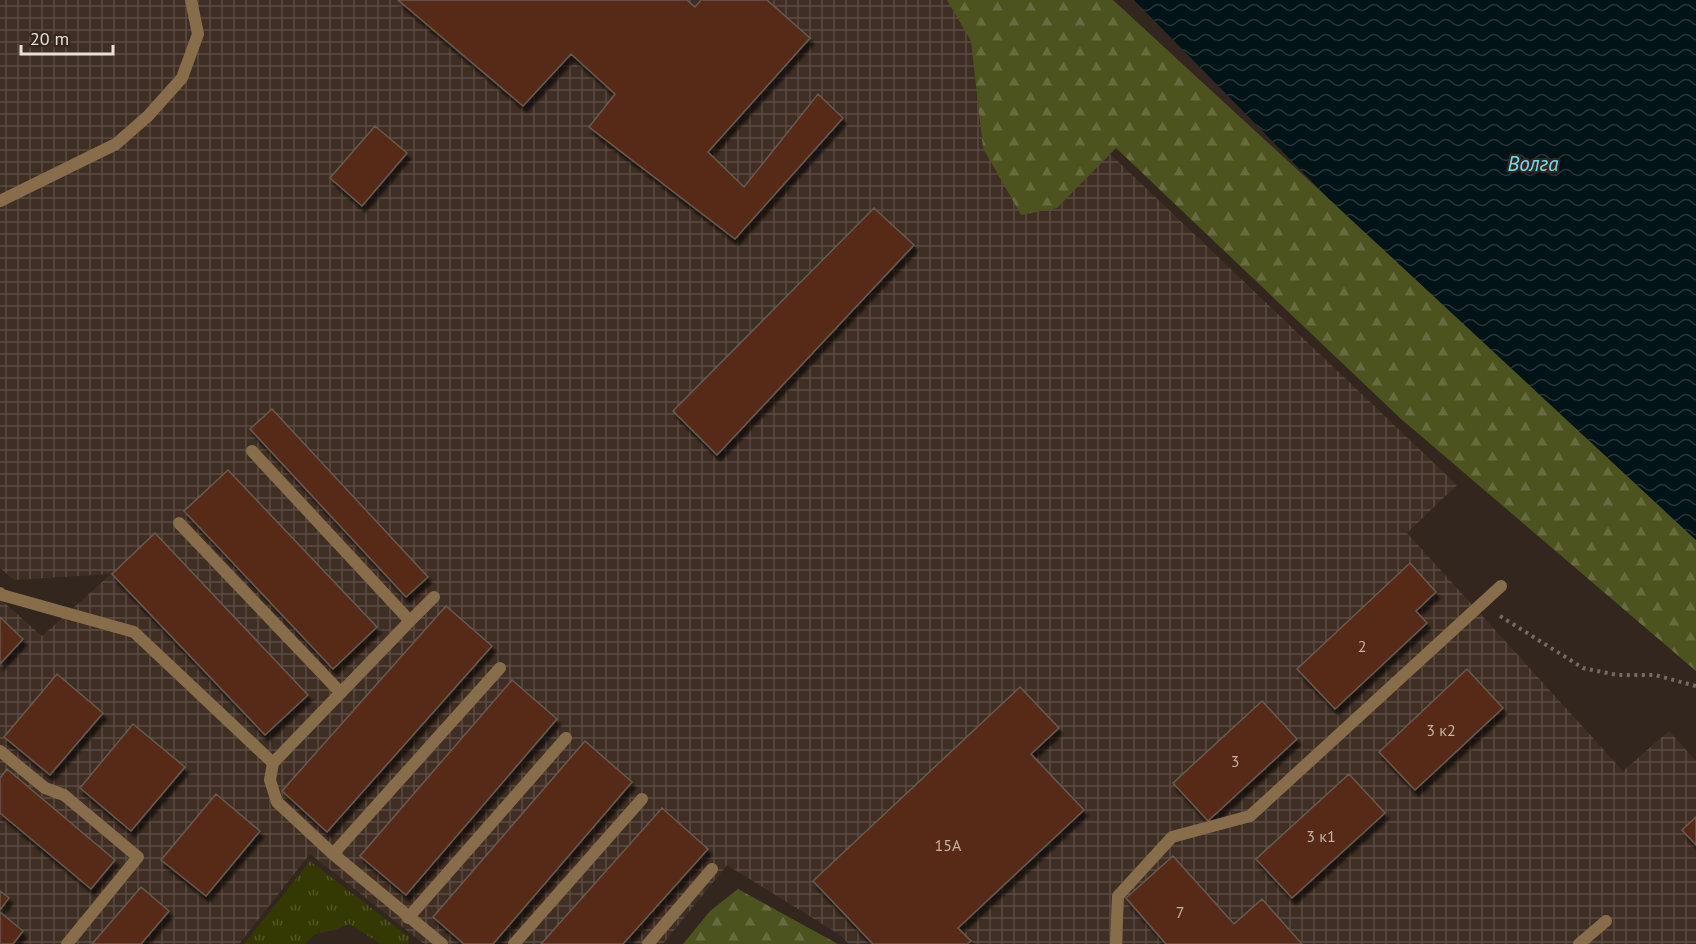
<svg xmlns="http://www.w3.org/2000/svg" width="1696" height="944" viewBox="0 0 1696 944" font-family="'PT Sans',sans-serif">
	<style>
		.industrial { fill: url(#industrial-grid) }
		.grass { fill: url(#grass-tufts) }
		.forest { fill: url(#forest-firs) }
		.water { fill: url(#water-waves) }
		.building { fill: #572c12; stroke: #685a52; stroke-width: 1.5; filter: url(#shadow) }
		.lines { fill: none; stroke-linecap: round; stroke-linejoin: round }
		.path { stroke: #756a64; stroke-width: 4; stroke-dasharray: 3 4.5; stroke-linecap: butt }
		.service { stroke: #876d49; stroke-width: 12 }
		.labels { text-anchor: middle; stroke-width: 4.5; stroke-linejoin: round; paint-order: stroke }
		.number-label { font-size: 16px; fill: #c4b2a9 }
		.water-label { font-size: 21px; font-style: italic; fill: #6fdcf1; stroke: #32261f }
	</style>
	<defs>
		<pattern id="industrial-grid" width="8" height="8" patternUnits="userSpaceOnUse" patternTransform="scale(1.5)"><rect width="8" height="8" fill="#3f2e24"/><path d="M0 4h8M4 0v8" fill="none" stroke="#5b4c43"/></pattern>
		<pattern id="grass-tufts" width="24" height="20" patternUnits="userSpaceOnUse" patternTransform="scale(1.5)"><rect width="24" height="20" fill="#343903"/><path d="M3 7l-1-3M5 7V3M7 7l1-3M15 17l-1-3M17 17v-4M19 17l1-3" fill="none" stroke="#515527"/></pattern>
		<pattern id="forest-firs" width="22" height="20" patternUnits="userSpaceOnUse" patternTransform="scale(1.5)"><rect width="22" height="20" fill="#4d531f"/><path d="M5 1l3.5 6h-7zM16 11l3.5 6h-7z" fill="#676b3f"/></pattern>
		<pattern id="water-waves" width="16" height="10" patternUnits="userSpaceOnUse" patternTransform="scale(1.5)"><rect width="16" height="10" fill="#001317"/><path d="M0 5q4-4 8 0t8 0" fill="none" stroke="#253538"/></pattern>
		<filter id="shadow"><feDropShadow dx="3.5" dy="6" stdDeviation="1.5" flood-color="#0009"/></filter>
	</defs>
	<rect width="100%" height="100%" fill="#32261f"/>
	<path class="industrial" d="M 0,0 L 949,0 L 1457,485 L 1407,533 L 1623,771 L 1669,731 L 1696,761 L 1696,944 L 849,944 L 840,935 L 727,865 L 663,944 L 424,944 L 310,854 L 239,944 L 0,944 L 0,599 L 42,636 L 111,574 L 14,580 L 0,568 Z"/>
	<path class="grass" d="M 310,861 L 409,937 L 408,944 L 381,944 L 349,924 L 334,930 L 316,934 L 304,944 L 244,944 Z"/>
	<path class="forest" d="M 947,0 L 1113,0 L 1429,291 L 1696,540 L 1696,671 L 1400,418 L 1116,148 L 1057,208 L 1021,215 L 983,148 L 971,41 Z
		M 738,889 L 838,944 L 683,944 L 710,911 Z"/>
	<path class="water" d="M 1134,0 L 1696,0 L 1696,540 L 1330,200 Z"/>
	<path class="building" d="M 398,0 L 687,0 L 695,7 L 701,0 L 767,0 L 810,38 L 708,152 L 744,187 L 818,94 L 843,118 L 735,239 L 589,127 L 615,94 L 571,54 L 523,106 Z
		M 375,126 L 407,153 L 362,206 L 330,178 Z
		M 874,208 L 914,245 L 717,455 L 673,411 Z
		M 272,409 L 428,577 L 406,597 L 250,429 Z
		M 228,470 L 377,627 L 333,669 L 184,511 Z
		M 155,533 L 308,695 L 265,735 L 112,574 Z
		M 1410,563 L 1436,592 L 1416,611 L 1427,623 L 1335,709 L 1297,669 Z
		M 446,606 L 492,646 L 327,832 L 282,791 Z
		M 0,617 L 23,639 L 0,664 Z
		M 1467,669 L 1503,708 L 1415,790 L 1379,752 Z
		M 57,674 L 103,713 L 50,775 L 4,737 Z
		M 512,680 L 557,719 L 406,895 L 360,856 Z
		M 1020,687 L 1059,728 L 1031,754 L 1084,810 L 958,928 L 971,941 L 967,944 L 873,944 L 813,881 Z
		M 1262,701 L 1297,739 L 1208,821 L 1173,783 Z
		M 133,724 L 185,767 L 131,831 L 80,788 Z
		M 585,741 L 632,782 L 493,944 L 464,944 L 433,917 Z
		M 7,769 L 115,860 L 91,889 L 0,813 L 0,778 Z
		M 1349,774 L 1385,813 L 1292,898 L 1256,859 Z
		M 216,794 L 260,831 L 206,896 L 161,860 Z
		M 662,808 L 708,849 L 623,944 L 541,944 Z
		M 1696,817 L 1696,845 L 1682,830 Z
		M 1173,856 L 1234,924 L 1262,899 L 1302,944 L 1166,944 L 1126,898 Z
		M 141,887 L 169,911 L 141,944 L 92,944 Z
		M 0,891 L 9,898 L 0,910 Z
		M 0,912 L 23,931 L 13,944 L 0,944 Z"/>
	<g class="lines">
		<path class="path" d="M 1500,616 L 1583,668 L 1617,675 L 1655,675 L 1696,686"/>
		<path class="service" d="M 0,201 L 116,144 L 148,116 L 182,78 L 198,34 L 191,0
			M 252,451 L 410,621 L 273,763
			M 179,523 L 341,693
			M 0,593 L 2,595 L 134,632 L 273,763 L 270,780 L 277,802 L 333,854 L 442,944
			M 410,621 L 434,597
			M 0,751 L 45,788 L 64,795 L 138,857 L 67,944
			M 333,854 L 500,668
			M 408,918 L 566,738
			M 514,944 L 642,799
			M 648,944 L 712,869
			M 1116,944 L 1118,896 L 1172,837 L 1250,816 L 1501,586
			M 1579,944 L 1606,921"/>
	</g>
	<g class="labels">
		<g class="number-label">
			<text x="1362" y="652">2</text>
			<text x="1441" y="736">3 к2</text>
			<text x="1235" y="767">3</text>
			<text x="1321" y="842">3 к1</text>
			<text x="948" y="851">15А</text>
			<text x="1180" y="918">7</text>
		</g>
		<g class="water-label">
			<text x="1533" y="171">Волга</text>
		</g>
	</g>
	<path d="M21 45v9h92v-9" fill="none" stroke="#e8dfdb" stroke-width="3"/>
	<text x="30" y="45" font-size="18" fill="#e8dfdb" stroke="#32261f" stroke-width="4.5" paint-order="stroke">20 m</text>
</svg>
